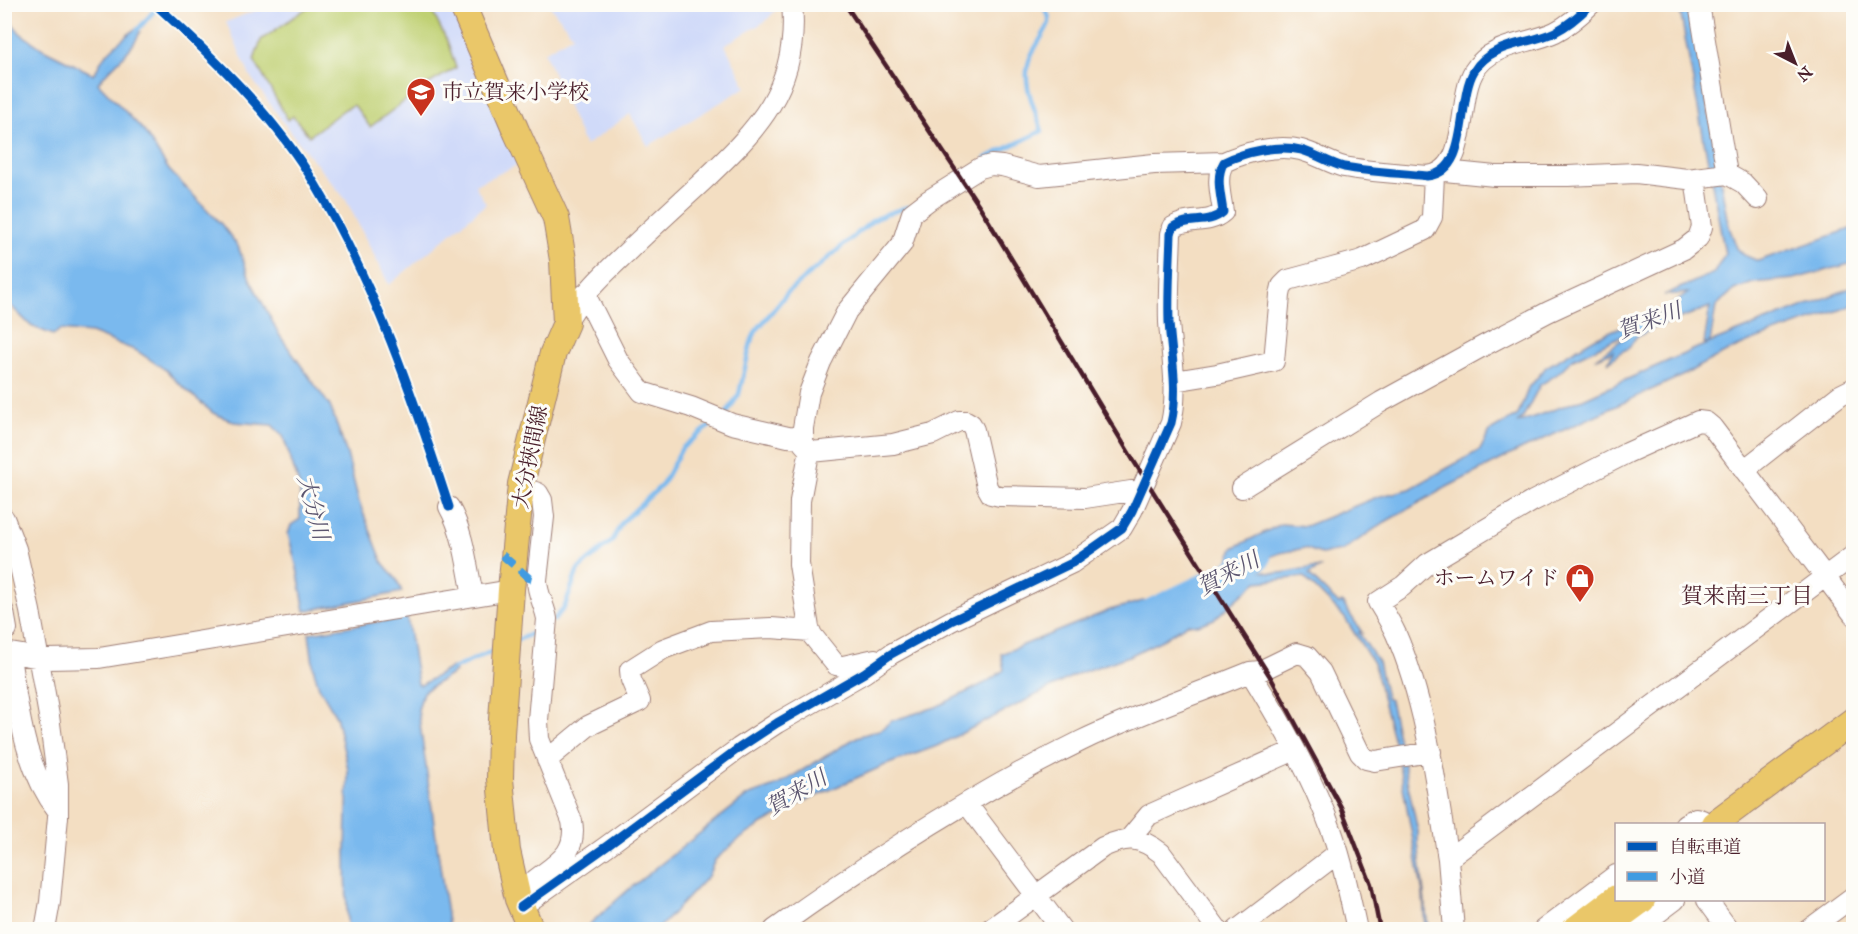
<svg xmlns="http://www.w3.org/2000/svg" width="1858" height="934" viewBox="0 0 1858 934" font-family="'IM FELL Great Primer','Noto Serif JP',serif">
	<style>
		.built { fill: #d0daf9 }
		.green { fill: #bfd072; stroke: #84784e; stroke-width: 1.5 }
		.water { fill: #7ab9ee; stroke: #626c8c; stroke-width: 1.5 }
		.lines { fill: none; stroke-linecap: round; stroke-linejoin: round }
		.stream { stroke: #7ab9ee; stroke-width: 4.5 }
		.river { stroke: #7ab9ee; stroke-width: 26 }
		.minor-casing { stroke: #9e7e76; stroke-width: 22 }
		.major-casing { stroke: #9e7e76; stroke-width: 28 }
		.minor { stroke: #fff; stroke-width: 20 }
		.major { stroke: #eac769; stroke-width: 26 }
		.rail { stroke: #4a1f2b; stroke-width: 4.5 }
		.quiet { stroke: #409be1; stroke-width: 8; stroke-dasharray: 15 8; stroke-linecap: butt }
		.cycleway-casing { stroke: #fdfcf7; stroke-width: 13 }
		.cycleway { stroke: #0057b8; stroke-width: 9 }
		.labels { text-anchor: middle; stroke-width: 6; stroke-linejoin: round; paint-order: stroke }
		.poi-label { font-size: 21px; fill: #4a1f2b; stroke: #fdfcf7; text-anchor: start }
		.street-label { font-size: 21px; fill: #4a1f2b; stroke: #fdfcf7 }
		.water-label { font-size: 22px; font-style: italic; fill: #5b556f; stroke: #fdfcf7 }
		.neighbourhood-label { font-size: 22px; fill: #4a1f2b; stroke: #fdfcf7 }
	</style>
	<rect width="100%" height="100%" fill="#fdfcf7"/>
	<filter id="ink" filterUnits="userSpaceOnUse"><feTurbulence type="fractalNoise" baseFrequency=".0167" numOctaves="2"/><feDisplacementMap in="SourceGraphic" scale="12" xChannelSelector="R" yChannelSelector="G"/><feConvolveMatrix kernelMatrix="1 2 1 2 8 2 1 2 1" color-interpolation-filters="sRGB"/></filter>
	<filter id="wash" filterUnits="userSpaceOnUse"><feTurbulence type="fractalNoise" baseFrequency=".008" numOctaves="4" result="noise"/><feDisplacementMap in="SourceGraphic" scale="24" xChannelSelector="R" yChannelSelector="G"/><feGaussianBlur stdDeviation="1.35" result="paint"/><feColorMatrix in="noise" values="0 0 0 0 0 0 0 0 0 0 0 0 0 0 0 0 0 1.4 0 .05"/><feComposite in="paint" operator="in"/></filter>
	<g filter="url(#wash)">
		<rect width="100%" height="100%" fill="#f3dec2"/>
		<path class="built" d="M 270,5 L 448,5 L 473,51 L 522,163 L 475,185 L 486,204 L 389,285 L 346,200 L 291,133 L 250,76 L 226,22 Z
			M 549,5 L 779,4 L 780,5 L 766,21 L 725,45 L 746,87 L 648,146 L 630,114 L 585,146 L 544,52 L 573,35 Z"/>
		<path class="green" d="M 429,5 L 448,43 L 456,68 L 425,86 L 370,127 L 354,105 L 345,109 L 309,136 L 293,116 L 288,120 L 254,60 L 261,40 L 311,5 Z"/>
		<path class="water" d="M 1679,5 L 1690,5 L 1728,224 L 1737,248 L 1744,255 L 1758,261 L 1853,228 L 1853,263 L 1794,279 L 1753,283 L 1734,290 L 1716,306 L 1710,342 L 1704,344 L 1710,307 L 1654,328 L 1636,337 L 1629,348 L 1619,353 L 1608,363 L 1613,351 L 1595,359 L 1632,332 L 1629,332 L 1573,359 L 1556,375 L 1540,385 L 1523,417 L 1517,423 L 1583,399 L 1697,348 L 1853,287 L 1853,305 C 1797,327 1739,340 1688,373 L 1520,450 L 1447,487 L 1385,522 L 1342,551 L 1321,554 L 1305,548 L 1280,553 L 1264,559 L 1261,571 C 1284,578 1299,566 1320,568 L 1309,574 L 1310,576 L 1339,604 L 1342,602 L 1363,634 L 1360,631 L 1359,633 L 1378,662 L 1386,698 L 1390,700 L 1418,832 L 1418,842 L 1428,929 L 1425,929 L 1423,894 L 1396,749 L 1373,663 L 1345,618 L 1304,577 L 1257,582 L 1214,619 L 1198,625 L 1187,624 L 1164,639 L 1129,656 L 1077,674 L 937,746 L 883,766 L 803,802 L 761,825 L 737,841 L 715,860 L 708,876 L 658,929 L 583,930 L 628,890 L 747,796 L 778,785 L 857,737 L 882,729 L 891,721 L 936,707 L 985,683 L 1004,670 L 1001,654 L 1110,610 L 1143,601 L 1167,600 L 1184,605 L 1202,601 L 1228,583 L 1228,564 L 1233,548 L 1281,524 L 1306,526 L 1377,497 L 1410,489 L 1480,450 L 1490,431 L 1518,415 L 1528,389 L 1546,367 L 1595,338 L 1632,322 L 1658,315 L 1688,293 L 1664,295 L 1714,273 L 1725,254 Z
			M 4,13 L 20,33 L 43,49 L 93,74 C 98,69 98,67 101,61 C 107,51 126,36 135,29 L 140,32 C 132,52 111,66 98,83 L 144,131 L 169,170 L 222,225 L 238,246 L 250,279 L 280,336 L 330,406 L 347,454 L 359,502 L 383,563 L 397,580 L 402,592 L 305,611 L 297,568 L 288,534 L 291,525 L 300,519 L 300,488 L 283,436 L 272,425 L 234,422 L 213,413 L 175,380 L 167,371 L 137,351 L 91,333 L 60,330 L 53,335 L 31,326 L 5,300 Z
			M 407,617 L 418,684 L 421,685 L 452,667 L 455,672 L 423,692 L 418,710 L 449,929 L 349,929 L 347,923 L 346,852 L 348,769 L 336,716 L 319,687 L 314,671 L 309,633 Z"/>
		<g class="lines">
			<path class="stream" d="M 134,34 L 160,4
				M 986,158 L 1042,131 C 1036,111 1021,83 1029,61 C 1033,48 1044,36 1049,23 L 1049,17 L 1042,4
				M 725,416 L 739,394 L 751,342 L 756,331 L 788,292 L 872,221 L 886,214 L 908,207
				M 554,620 L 565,606 L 577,572 L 582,566 L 612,541 L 622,522 L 662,485 L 682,448 L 715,422
				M 515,641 L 540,630
				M 453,669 L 499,648"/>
			<path class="river" d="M 1140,617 L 1222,578 L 1258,558"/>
		</g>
	</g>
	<g filter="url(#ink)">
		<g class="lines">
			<g class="minor-casing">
				<path id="minor" d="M 1699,4 L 1727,174
					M 1445,171 L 1495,176 L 1568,176 L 1636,173 L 1687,179 L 1727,174 L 1743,183 L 1758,199
					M 585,294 L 618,360 L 642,392 L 691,407 L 732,424 L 788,437 L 802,438
					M 566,323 C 581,295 605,273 628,251 C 652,228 677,205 701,183 C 757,130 800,88 792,4
					M 1174,381 L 1217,374 L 1274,361 L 1280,295 L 1282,286 L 1288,280 L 1362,260 L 1425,230 L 1432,217 L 1434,175
					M 811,452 L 808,459 L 800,501 L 799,564 L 809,628 L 812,635 L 836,665 L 843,666 L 875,659
					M 1744,470 L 1840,395 L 1854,388
					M 521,487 L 538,493 L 542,500 L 544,517 L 537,580 C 537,594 545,606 547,619 L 538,720 L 539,739 L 572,821 C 578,853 557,863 535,880 L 533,896
					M 1242,488 L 1381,402 L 1485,345 L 1548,312 L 1684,249 L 1698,238 L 1702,227 L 1695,178
					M 1140,492 L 1131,491 L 1085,498 L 1000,496 L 991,494 L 987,487 L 974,430 L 971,424 L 966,421 L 959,421 L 933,434 L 893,444 L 811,452 L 803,443 L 803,428 L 809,393 L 821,362 L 847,311 L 902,244 L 912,213 L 929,200 L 980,168 L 991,165 L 1002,166 L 1039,176 L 1154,164 L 1224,162
					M 449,507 C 464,533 467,567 473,595
					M 4,518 L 16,549 L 30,611 L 49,716 L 58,784 L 58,817 L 50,902 L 45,930
					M 4,612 L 7,629
					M 4,652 L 47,659 L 99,658 L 511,590
					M 11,663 C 19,715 25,768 58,811
					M 1250,672 C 1281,722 1312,776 1332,832 C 1343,863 1350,897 1357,930
					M 547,760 L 588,726 L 640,701 L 631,680 L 630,670 L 663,649 L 711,631 L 771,628 L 810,631
					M 967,804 L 1062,930
					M 1685,824 L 1696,818 L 1702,820 L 1706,824
					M 1130,838 L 1149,815 L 1295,750
					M 1448,859 C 1436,785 1426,703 1396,634 C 1391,623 1384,612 1378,602 L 1403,586 L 1427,564 L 1533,501 L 1627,453 L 1698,421 L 1706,422 L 1712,427 L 1854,615
					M 1707,900 L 1729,930
					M 521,907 L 607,846 L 739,748 L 777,723 L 864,673 L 891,654 L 951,621 L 1072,563 L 1122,528 L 1132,511 L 1171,423 C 1179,390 1171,355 1169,322 C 1168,293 1170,263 1171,234 L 1173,227 C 1190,216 1207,226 1223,212 C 1221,195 1215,177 1224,162 C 1245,152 1278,144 1301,150 C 1316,154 1329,163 1344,167 C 1371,172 1400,173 1427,176 C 1471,172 1456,101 1474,71 C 1492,42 1528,45 1555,32 C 1569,25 1580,15 1591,4
					M 774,930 C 871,860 973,794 1081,741 C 1135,715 1194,695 1250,672 L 1260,671 L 1297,653 L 1307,656 L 1321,672 L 1360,753 L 1366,759 L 1375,761 L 1431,752
					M 989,930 L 1103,847 C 1127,836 1139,836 1161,853 L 1218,930
					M 1237,930 L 1338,853
					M 1454,930 L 1448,859 L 1854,555
					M 1543,930 L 1616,875
					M 1635,930 L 1675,900
					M 1808,930 L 1854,896"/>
			</g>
			<g class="major-casing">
				<path id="major" d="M 462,4 L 517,133 L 556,218 L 563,260 L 566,323 L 553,353 L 521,484 L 511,590 L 501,734 L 500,779 L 507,851 L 518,899 L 531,930
					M 1714,824 L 1854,720
					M 1604,928 L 1642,900
					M 1574,930 L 1616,898"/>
			</g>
			<use href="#minor" class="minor"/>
			<use href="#major" class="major"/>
			<path class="rail" d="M 845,4 L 980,207 L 1135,463 L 1271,678 L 1341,807 L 1371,884 L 1380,930"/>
			<path class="quiet" d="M 502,555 L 529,578 L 537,580"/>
			<g class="cycleway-casing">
				<path id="cycleway" d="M 155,4 C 214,58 274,115 315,184 C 375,285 413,396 449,507
					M 521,907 L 607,846 L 739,748 L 777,723 L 864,673 L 891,654 L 951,621 L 1072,563 L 1122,528 L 1132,511 L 1171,423 C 1179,390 1171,355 1169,322 C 1168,293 1170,263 1171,234 L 1173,227 C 1190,216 1207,226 1223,212 C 1221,195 1215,177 1224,162 C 1245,152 1278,144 1301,150 C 1316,154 1329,163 1344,167 C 1371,172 1400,173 1427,176 C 1471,172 1456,101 1474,71 C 1492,42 1528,45 1555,32 C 1569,25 1580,15 1591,4"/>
			</g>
			<use href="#cycleway" class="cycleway"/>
		</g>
	</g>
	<defs>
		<g id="school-pin" transform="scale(1.5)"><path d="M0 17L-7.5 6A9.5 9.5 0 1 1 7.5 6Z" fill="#c8321e" stroke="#fdfcf7"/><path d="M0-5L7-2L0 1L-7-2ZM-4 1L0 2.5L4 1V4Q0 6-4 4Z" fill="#fff"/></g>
		<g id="shop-pin" transform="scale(1.5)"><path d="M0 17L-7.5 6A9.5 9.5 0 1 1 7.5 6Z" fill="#c8321e" stroke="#fdfcf7"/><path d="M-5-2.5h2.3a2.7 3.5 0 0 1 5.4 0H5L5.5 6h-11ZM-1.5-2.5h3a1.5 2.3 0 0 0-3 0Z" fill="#fff"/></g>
	</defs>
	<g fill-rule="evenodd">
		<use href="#school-pin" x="421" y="92"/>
		<use href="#shop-pin" x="1580" y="578"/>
	</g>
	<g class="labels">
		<g class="poi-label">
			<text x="442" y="99">市立賀来小学校</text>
			<text x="1559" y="585" text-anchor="end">ホームワイド</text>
		</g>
		<g class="street-label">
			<text transform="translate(530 457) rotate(-79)" y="7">大分挾間線</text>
		</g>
		<g class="water-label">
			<text transform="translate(1649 320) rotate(-20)" y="8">賀来川</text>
			<text transform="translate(314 507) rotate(75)" y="8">大分川</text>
			<text transform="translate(1228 573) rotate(-28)" y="8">賀来川</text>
			<text transform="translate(796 792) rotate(-31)" y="8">賀来川</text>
		</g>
		<g class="neighbourhood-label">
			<text x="1747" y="603">賀来南三丁目</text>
		</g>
	</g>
	<rect width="1858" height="934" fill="none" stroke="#fdfcf7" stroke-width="24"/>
	<rect x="1615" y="823" width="210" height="78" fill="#fdfcf7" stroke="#b5a4a5" stroke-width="1.5"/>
	<rect x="1627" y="842" width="30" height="9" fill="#0057b8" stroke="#b5a4a5" stroke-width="1.5"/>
	<text x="1669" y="853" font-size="18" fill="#4a1f2b">自転車道</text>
	<rect x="1627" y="872" width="30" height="9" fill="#409be1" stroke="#b5a4a5" stroke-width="1.5"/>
	<text x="1669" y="883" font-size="18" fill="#4a1f2b">小道</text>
	<g transform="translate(1795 63) rotate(138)" stroke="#fdfcf7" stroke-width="4.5" paint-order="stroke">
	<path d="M0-4.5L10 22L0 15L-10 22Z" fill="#4a1f2b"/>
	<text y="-9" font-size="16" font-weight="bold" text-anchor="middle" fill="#4a1f2b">N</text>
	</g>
</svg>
